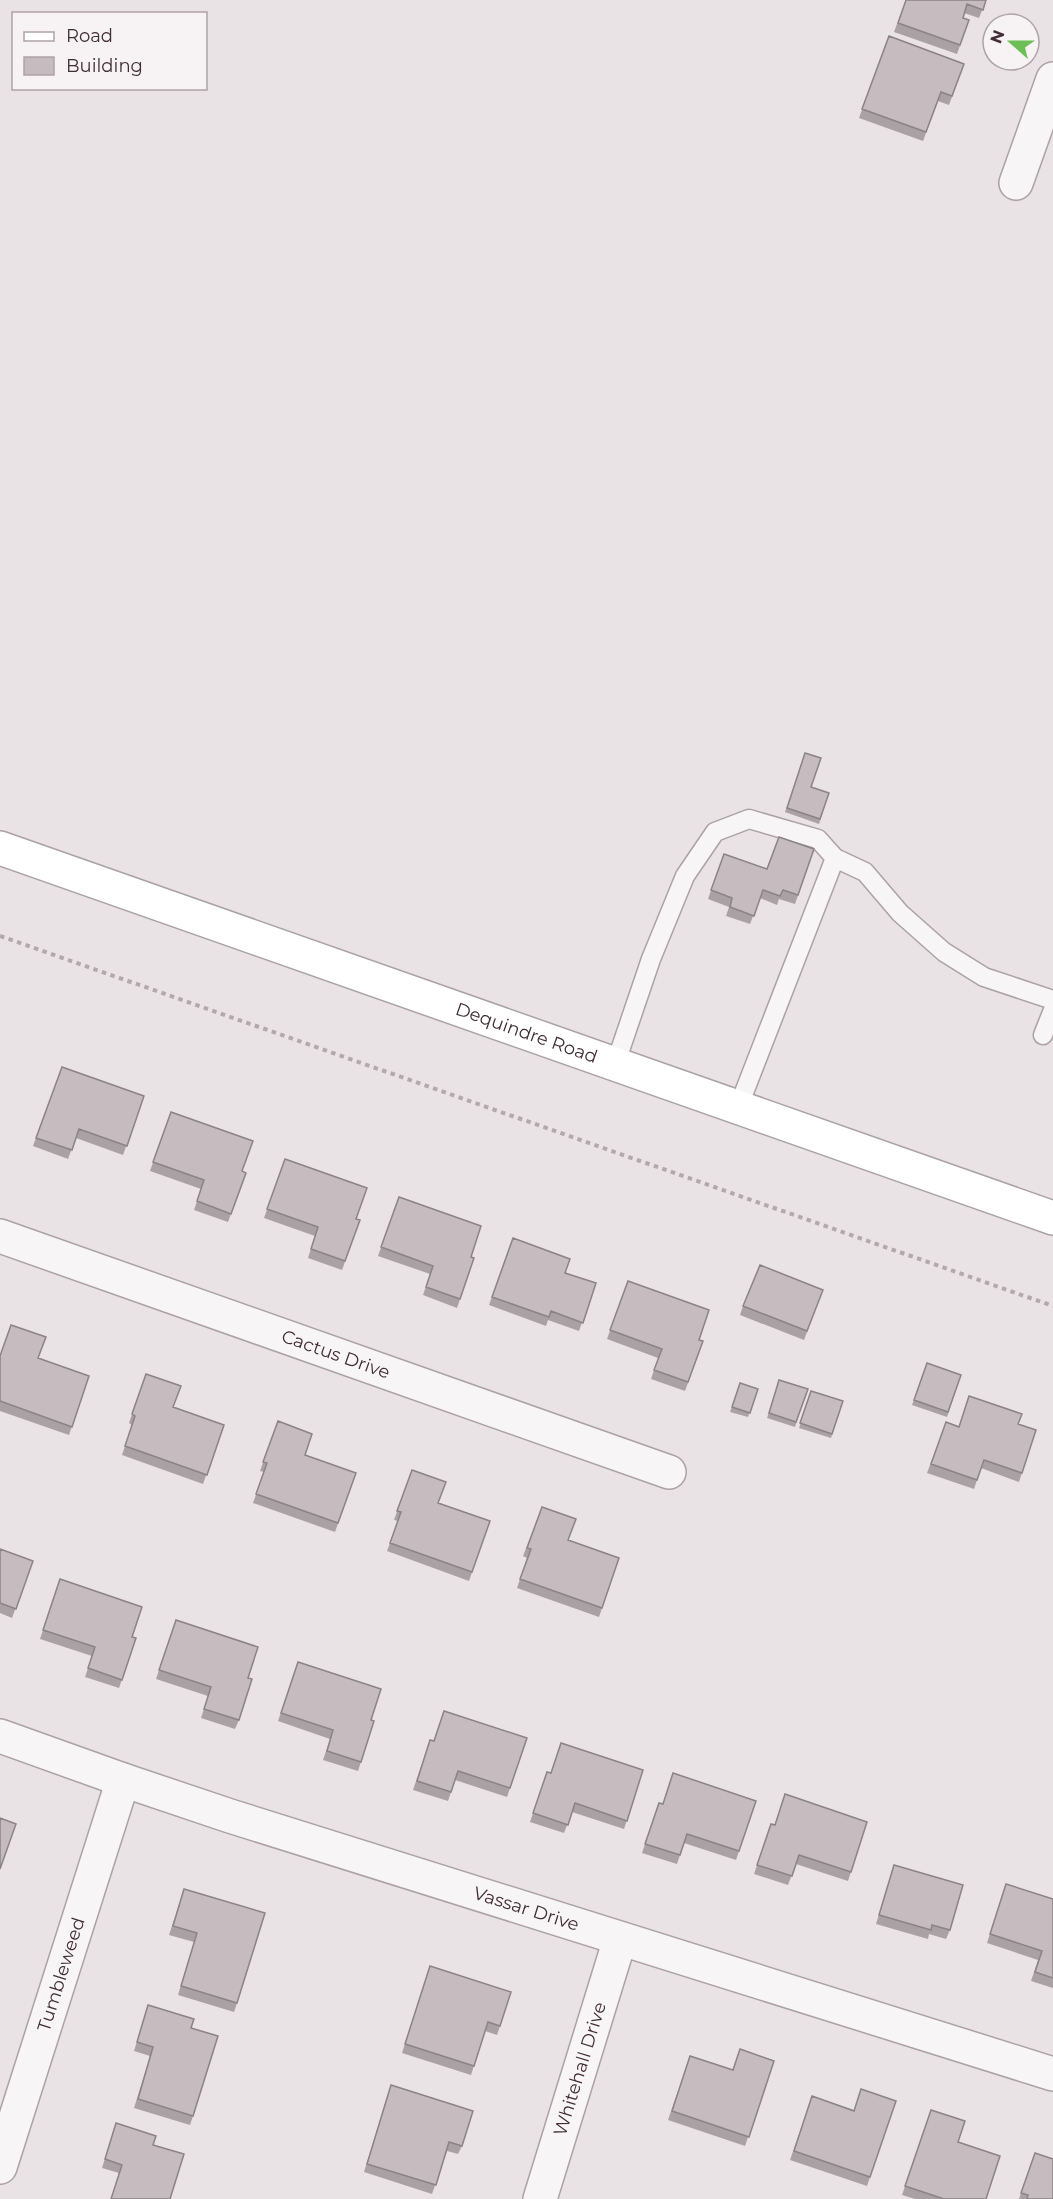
<svg xmlns="http://www.w3.org/2000/svg" width="1053" height="2199" viewBox="0 0 1053 2199" font-family="Montserrat,sans-serif">
	<style>
		.lines { fill: none; stroke-linecap: round; stroke-linejoin: round }
		.lane-casing { stroke: #aca1a6; stroke-width: 21 }
		.street-casing { stroke: #aca1a6; stroke-width: 36 }
		.secondary-casing { stroke: #aca1a6; stroke-width: 36 }
		.path { stroke: #b2a9ad; stroke-width: 4; stroke-dasharray: 4.5 4.5; stroke-linecap: butt }
		.lane { stroke: #f8f5f6; stroke-width: 18 }
		.street { stroke: #f8f5f6; stroke-width: 33 }
		.secondary { stroke: #fff; stroke-width: 33 }
		.wall { fill: #aaa1a4 }
		.building { fill: #c6bbbf; stroke: #8b8386; stroke-width: 1.5 }
		.labels { text-anchor: middle; stroke-width: 4.5; stroke-linejoin: round; paint-order: stroke }
		.street-label { font-size: 18px; fill: #402d35; stroke: #f7f2f4 }
	</style>
	<rect width="100%" height="100%" fill="#e9e3e6"/>
	<g class="lines">
		<g class="lane-casing">
			<path id="lane" d="M 835,858 L 865,872 L 900,913 L 944,952 L 984,977 L 1053,1000
				M 1043,1035 L 1053,1010
				M 615,1065 L 651,959 L 685,876 L 715,832 L 749,819 L 818,839 L 835,858 L 738,1108"/>
		</g>
		<g class="street-casing">
			<g id="street">
				<path d="M 1016,183 L 1053,79"/>
				<path id="s1" d="M 0,1236 L 669,1472"/>
				<path id="s2" d="M 0,1736 L 123,1780 L 230,1816 L 1053,2074"/>
				<path id="s3" d="M 0,2167 L 123,1780"/>
				<path id="s4" d="M 540,2199 L 620,1939"/>
			</g>
		</g>
		<g class="secondary-casing">
			<g id="secondary">
				<path id="s5" d="M 0,848 L 1053,1218"/>
			</g>
		</g>
		<path class="path" d="M 0,936 L 1053,1306"/>
		<use href="#lane" class="lane"/>
		<use href="#street" class="street"/>
		<use href="#secondary" class="secondary"/>
	</g>
	<path class="wall" d="M 906,0 L 986,0 L 979,18 L 964,13 L 963,18 L 969,20 L 957,54 L 894,32 Z
		M 889,36 L 964,64 L 949,105 L 938,101 L 923,141 L 859,118 Z
		M 805,753 L 811,787 L 829,793 L 819,824 L 785,812 Z
		M 814,849 L 795,904 L 779,899 L 777,905 L 760,898 L 750,924 L 726,916 L 729,907 L 708,899 L 724,854 L 767,869 Z
		M 62,1067 L 144,1096 L 123,1155 L 76,1138 L 68,1159 L 33,1146 Z
		M 171,1112 L 242,1171 L 246,1173 L 228,1222 L 194,1210 L 201,1189 L 150,1171 Z
		M 285,1159 L 356,1219 L 360,1220 L 342,1270 L 308,1258 L 315,1236 L 264,1218 Z
		M 399,1197 L 471,1257 L 474,1258 L 457,1308 L 423,1295 L 430,1274 L 378,1256 Z
		M 513,1238 L 565,1273 L 596,1283 L 579,1331 L 548,1320 L 546,1326 L 489,1305 Z
		M 628,1281 L 699,1340 L 703,1341 L 685,1391 L 651,1379 L 658,1358 L 607,1339 Z
		M 823,1290 L 804,1340 L 740,1315 L 743,1306 Z
		M 0,1356 L 38,1358 L 89,1376 L 69,1435 L 0,1411 Z
		M 927,1363 L 961,1375 L 947,1417 L 912,1405 Z
		M 146,1374 L 173,1407 L 224,1425 L 203,1484 L 122,1455 L 132,1425 L 129,1423 Z
		M 779,1380 L 808,1389 L 795,1427 L 767,1418 Z
		M 740,1383 L 758,1389 L 748,1417 L 730,1412 Z
		M 811,1391 L 843,1401 L 831,1438 L 799,1428 Z
		M 278,1421 L 305,1455 L 356,1473 L 335,1532 L 253,1503 L 264,1472 L 260,1471 Z
		M 946,1422 L 959,1426 L 1018,1424 L 1036,1430 L 1019,1482 L 981,1468 L 974,1489 L 927,1473 Z
		M 412,1470 L 438,1503 L 490,1521 L 469,1581 L 387,1551 L 398,1521 L 394,1520 Z
		M 542,1507 L 568,1540 L 619,1558 L 599,1617 L 517,1588 L 527,1558 L 523,1556 Z
		M 0,1549 L 33,1561 L 12,1618 L 0,1613 Z
		M 60,1579 L 132,1637 L 136,1638 L 119,1688 L 85,1677 L 92,1656 L 40,1639 Z
		M 176,1620 L 248,1678 L 239,1720 L 235,1729 L 201,1718 L 208,1696 L 156,1679 Z
		M 298,1662 L 371,1720 L 374,1721 L 358,1771 L 323,1760 L 330,1739 L 278,1721 Z
		M 527,1738 L 507,1797 L 455,1780 L 448,1801 L 413,1790 L 430,1740 L 434,1741 Z
		M 643,1770 L 624,1829 L 572,1812 L 564,1833 L 530,1822 L 547,1772 L 551,1773 Z
		M 756,1801 L 736,1860 L 684,1843 L 677,1864 L 642,1853 L 659,1803 L 663,1804 Z
		M 867,1822 L 848,1881 L 796,1864 L 788,1885 L 754,1874 L 771,1824 L 775,1825 Z
		M 894,1865 L 950,1930 L 946,1939 L 929,1934 L 928,1939 L 876,1924 Z
		M 1006,1884 L 1053,1899 L 1053,1988 L 1031,1981 L 1038,1960 L 987,1943 Z
		M 184,1889 L 237,2003 L 234,2012 L 178,1995 L 194,1942 L 169,1935 Z
		M 427,1975 L 500,2026 L 497,2035 L 485,2031 L 471,2075 L 402,2053 Z
		M 148,2005 L 193,2116 L 190,2125 L 134,2108 L 150,2056 L 134,2051 Z
		M 690,2056 L 733,2070 L 774,2061 L 745,2146 L 668,2120 Z
		M 388,2094 L 462,2146 L 458,2154 L 447,2151 L 432,2194 L 364,2172 Z
		M 812,2096 L 854,2110 L 896,2101 L 867,2186 L 790,2160 Z
		M 931,2110 L 958,2142 L 986,2199 L 915,2199 L 902,2195 Z
		M 113,2132 L 153,2145 L 170,2199 L 111,2199 L 119,2173 L 102,2168 Z
		M 1035,2153 L 1053,2199 L 1019,2199 Z"/>
	<path class="building" d="M 906,0 L 986,0 L 983,10 L 967,4 L 963,18 L 969,20 L 960,45 L 898,23 Z
		M 889,36 L 964,64 L 952,96 L 941,92 L 926,132 L 862,109 Z
		M 805,753 L 821,758 L 811,787 L 829,793 L 820,819 L 787,808 Z
		M 779,837 L 814,849 L 798,895 L 783,890 L 780,896 L 763,890 L 754,916 L 730,907 L 732,898 L 711,890 L 724,854 L 767,869 Z
		M 62,1067 L 144,1096 L 127,1146 L 79,1129 L 72,1150 L 36,1138 Z
		M 171,1112 L 253,1141 L 242,1171 L 246,1173 L 231,1214 L 197,1201 L 204,1180 L 153,1162 Z
		M 285,1159 L 367,1188 L 356,1219 L 360,1220 L 345,1261 L 311,1249 L 318,1227 L 267,1209 Z
		M 399,1197 L 481,1226 L 471,1257 L 474,1258 L 460,1299 L 426,1287 L 433,1266 L 381,1247 Z
		M 513,1238 L 570,1259 L 565,1273 L 596,1283 L 583,1323 L 551,1311 L 549,1317 L 492,1297 Z
		M 760,1265 L 823,1290 L 807,1331 L 743,1306 Z
		M 628,1281 L 709,1310 L 699,1340 L 703,1341 L 688,1382 L 654,1370 L 662,1349 L 610,1330 Z
		M 11,1325 L 46,1337 L 38,1358 L 89,1376 L 72,1427 L 0,1401 L 0,1356 Z
		M 927,1363 L 961,1375 L 948,1412 L 914,1400 Z
		M 146,1374 L 181,1386 L 173,1407 L 224,1425 L 207,1475 L 125,1446 L 135,1416 L 132,1414 Z
		M 779,1380 L 808,1389 L 796,1422 L 769,1413 Z
		M 740,1383 L 758,1389 L 750,1413 L 732,1407 Z
		M 811,1391 L 843,1401 L 832,1434 L 800,1423 Z
		M 969,1396 L 1022,1414 L 1018,1424 L 1036,1430 L 1022,1473 L 984,1460 L 977,1480 L 931,1464 L 946,1422 L 959,1427 Z
		M 278,1421 L 312,1434 L 305,1455 L 356,1473 L 338,1523 L 256,1494 L 267,1463 L 263,1462 Z
		M 412,1470 L 446,1482 L 438,1503 L 490,1521 L 472,1572 L 390,1543 L 401,1512 L 397,1511 Z
		M 542,1507 L 576,1519 L 568,1540 L 619,1558 L 602,1608 L 520,1579 L 531,1549 L 527,1548 Z
		M 0,1549 L 33,1561 L 16,1609 L 0,1603 Z
		M 60,1579 L 142,1607 L 132,1637 L 136,1638 L 122,1680 L 88,1668 L 95,1647 L 43,1630 Z
		M 176,1620 L 258,1647 L 248,1678 L 252,1679 L 239,1720 L 204,1709 L 211,1687 L 159,1670 Z
		M 298,1662 L 381,1689 L 371,1720 L 374,1721 L 361,1762 L 327,1751 L 333,1730 L 281,1713 Z
		M 444,1711 L 527,1738 L 510,1788 L 458,1771 L 451,1792 L 417,1781 L 430,1740 L 434,1741 Z
		M 561,1743 L 643,1770 L 627,1821 L 575,1803 L 568,1825 L 533,1813 L 547,1772 L 551,1773 Z
		M 673,1773 L 756,1801 L 739,1851 L 687,1834 L 680,1855 L 645,1844 L 659,1803 L 663,1804 Z
		M 785,1794 L 867,1822 L 851,1872 L 799,1855 L 792,1876 L 757,1865 L 771,1824 L 775,1825 Z
		M 0,1818 L 16,1824 L 0,1869 Z
		M 894,1865 L 963,1885 L 950,1930 L 932,1925 L 931,1930 L 879,1915 Z
		M 1006,1884 L 1053,1899 L 1053,1978 L 1035,1972 L 1042,1951 L 990,1934 Z
		M 184,1889 L 265,1913 L 237,2003 L 181,1986 L 197,1933 L 173,1926 Z
		M 430,1966 L 511,1992 L 500,2026 L 488,2022 L 474,2066 L 405,2044 Z
		M 148,2005 L 194,2019 L 191,2028 L 218,2036 L 193,2116 L 138,2099 L 153,2047 L 137,2042 Z
		M 740,2049 L 774,2061 L 749,2137 L 672,2111 L 690,2056 L 733,2070 Z
		M 391,2085 L 473,2111 L 462,2146 L 449,2142 L 436,2185 L 367,2164 Z
		M 861,2089 L 896,2101 L 870,2177 L 794,2151 L 812,2096 L 854,2111 Z
		M 931,2110 L 965,2121 L 958,2142 L 1000,2156 L 986,2199 L 944,2199 L 905,2186 Z
		M 116,2123 L 156,2136 L 153,2145 L 184,2154 L 170,2199 L 111,2199 L 122,2165 L 105,2159 Z
		M 1035,2153 L 1053,2159 L 1053,2199 L 1027,2199 L 1028,2195 L 1021,2193 Z"/>
	<g class="labels">
		<g class="street-label">
			<text dy="6" stroke="none"><textPath href="#s5" startOffset="558">Dequindre Road</textPath></text>
			<text dy="6" stroke="none"><textPath href="#s1" startOffset="356">Cactus Drive</textPath></text>
			<text dy="6" stroke="none"><textPath href="#s2" startOffset="554">Vassar Drive</textPath></text>
			<text dy="6" stroke="none"><textPath href="#s3" startOffset="202">Tumbleweed</textPath></text>
			<text dy="6" stroke="none"><textPath href="#s4" startOffset="136">Whitehall Drive</textPath></text>
		</g>
	</g>
	<rect x="12" y="12" width="195" height="78" fill="#f7f2f4" stroke="#aea3a8" stroke-width="1.5"/>
	<rect x="24" y="32" width="30" height="9" fill="#ffffff" stroke="#aea3a8" stroke-width="1.5"/>
	<text x="66" y="42" font-size="18" fill="#402d35">Road</text>
	<rect x="24" y="57" width="30" height="18" fill="#c6bbbf" stroke="#aea3a8" stroke-width="1.5"/>
	<text x="66" y="72" font-size="18" fill="#402d35">Building</text>
	<g transform="translate(1011 42) rotate(291)"><circle r="28" fill="#f7f2f4" stroke="#aea3a8" stroke-width="1.5"/>
	<path d="M0-4.5L10 22L0 15L-10 22Z" fill="#6cbf57"/>
	<text y="-9" font-size="16" font-weight="bold" text-anchor="middle" fill="#402d35">N</text>
	</g>
</svg>
